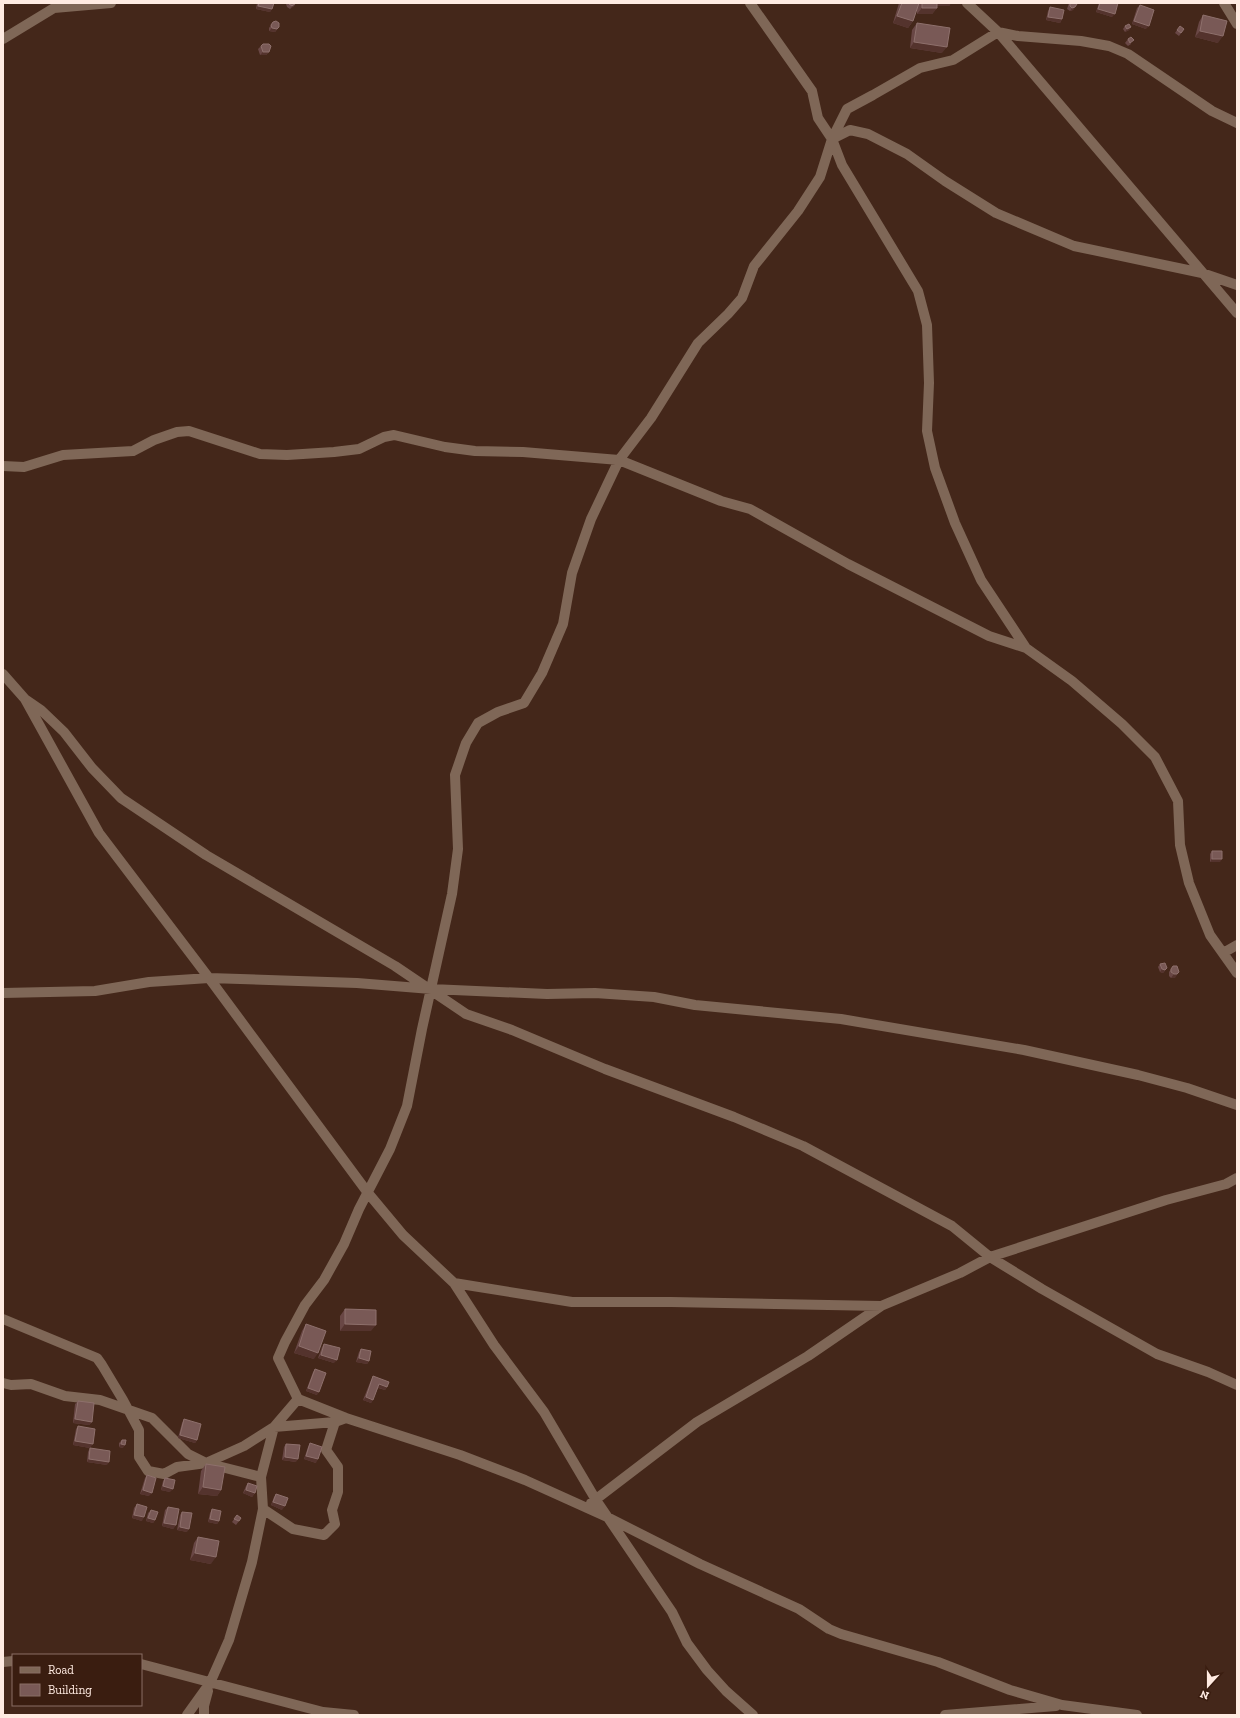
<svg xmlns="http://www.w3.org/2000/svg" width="1240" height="1718" viewBox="0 0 1240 1718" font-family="'Zilla Slab',serif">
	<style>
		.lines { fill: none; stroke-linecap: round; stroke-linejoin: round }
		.street { stroke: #7f6757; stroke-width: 10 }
		.wall { fill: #694745 }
		.shaded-wall { fill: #54332d }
		.building { fill: #795956; stroke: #8e706c }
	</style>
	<rect width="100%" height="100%" fill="#44271a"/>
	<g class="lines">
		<path class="street" d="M 750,3 L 812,91 L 818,118 L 832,139 L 842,165 L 918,291 L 927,325 L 929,383 L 927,431 L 935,468 L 955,523 L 981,580 L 1026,648 L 1072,681 L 1122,724 L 1155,757 L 1178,801 L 1180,845 L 1189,883 L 1210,935 L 1237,973
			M 967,3 L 998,32 L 1237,313
			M 1224,3 L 1237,24
			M 3,39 L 54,8 L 111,3
			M 832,139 L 850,130 L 868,134 L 907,154 L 945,181 L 996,213 L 1074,246 L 1202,273 L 1237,285
			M 3,466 L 24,467 L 63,455 L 133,451 L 154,440 L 177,432 L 189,431 L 260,454 L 287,455 L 334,452 L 359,449 L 384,437 L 394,435 L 445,447 L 475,451 L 523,452 L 619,460 L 721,501 L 750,509 L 848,564 L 989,636 L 1026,648
			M 3,674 L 25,699 L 99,833 L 209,978 L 368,1193 L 403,1235 L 454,1283 L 494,1345 L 544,1412 L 596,1500 L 672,1612 L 687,1643 L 707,1670 L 726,1691 L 753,1715
			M 25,699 L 41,710 L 64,732 L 92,768 L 121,798 L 206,855 L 395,966 L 466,1014 L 512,1030 L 605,1069 L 734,1117 L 803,1146 L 952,1226 L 990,1257 L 1042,1289 L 1157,1354 L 1208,1372 L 1237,1385
			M 1223,953 L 1237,945
			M 3,993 L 95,991 L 149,982 L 209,978 L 357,983 L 431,989 L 547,994 L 595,993 L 654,997 L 695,1005 L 841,1019 L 1024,1050 L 1138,1075 L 1187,1088 L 1237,1105
			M 454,1283 L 572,1302 L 671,1302 L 881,1306
			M 3,1319 L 97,1358 L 102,1365 L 123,1400 L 139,1430 L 139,1457 L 148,1471 L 164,1474 L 177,1467 L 206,1463 L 261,1477
			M 3,1383 L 11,1385 L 31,1384 L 65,1396 L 100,1400 L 152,1418 L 188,1454 L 206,1463 L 244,1446 L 274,1427 L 335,1422 L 346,1418
			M 591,1503 L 697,1422 L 808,1356 L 881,1306 L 960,1273 L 990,1257 L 1166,1200 L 1226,1184 L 1237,1178
			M 263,1509 L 293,1529 L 324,1535 L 335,1524 L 332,1510 L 338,1492 L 338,1467 L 326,1450 L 335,1422
			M 3,1662 L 13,1661
			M 141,1664 L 323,1712 L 354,1715
			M 187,1715 L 210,1683 L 229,1640 L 252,1562 L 263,1509 L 261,1477 L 274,1427 L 298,1399
			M 204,1715 L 204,1706 L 208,1691
			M 945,1715 L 1056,1706
			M 1137,1715 L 1062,1705 L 1010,1690 L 938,1662 L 841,1634 L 829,1629 L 799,1609 L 700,1564 L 607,1517 L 525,1480 L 460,1455 L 346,1418 L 298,1399 L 278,1358 L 285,1342 L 305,1305 L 324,1280 L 344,1244 L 359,1209 L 390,1149 L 407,1106 L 422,1029 L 452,894 L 458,849 L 455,775 L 466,743 L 478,723 L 498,712 L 524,703 L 542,673 L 563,624 L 572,573 L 591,519 L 619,460 L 651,418 L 698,343 L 728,314 L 742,298 L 754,266 L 798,211 L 820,177 L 832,139 L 847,109 L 873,95 L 920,68 L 953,60 L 998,32 L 1018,36 L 1081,41 L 1109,46 L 1128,54 L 1212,111 L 1237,123"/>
	</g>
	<path class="wall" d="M 257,3 L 274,3 L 270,12 L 256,9 Z
		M 287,3 L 296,3 L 294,6 L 290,9 L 287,7 L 286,4 Z
		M 899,3 L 951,3 L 949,6 L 937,6 L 937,8 L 932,14 L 917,14 L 917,8 L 913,21 L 908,28 L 893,23 Z
		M 1069,3 L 1077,3 L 1073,10 L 1070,11 L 1067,9 Z
		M 1099,3 L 1118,3 L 1112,17 L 1096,12 Z
		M 1140,5 L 1146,29 L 1132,24 L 1137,8 Z
		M 1050,7 L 1062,19 L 1060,23 L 1046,20 L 1048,11 Z
		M 1203,15 L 1218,43 L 1195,37 L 1199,22 Z
		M 273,22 L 279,27 L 275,32 L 269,31 L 269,28 Z
		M 917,23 L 942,53 L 910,48 L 912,30 Z
		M 1125,26 L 1131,27 L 1129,30 L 1125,32 L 1123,29 Z
		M 1184,29 L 1179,36 L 1175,33 L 1177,30 Z
		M 1128,39 L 1131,44 L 1128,46 L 1125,43 Z
		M 263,44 L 269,52 L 266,55 L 260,55 L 258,49 Z
		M 1212,851 L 1220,862 L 1210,862 L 1210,854 Z
		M 1160,964 L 1167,968 L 1163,973 L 1160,972 L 1158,967 Z
		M 1173,966 L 1175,978 L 1171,978 L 1169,976 L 1169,972 Z
		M 345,1309 L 371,1331 L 340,1331 L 340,1316 Z
		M 306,1324 L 314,1359 L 294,1353 L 302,1331 Z
		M 324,1344 L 334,1363 L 318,1358 L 322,1347 Z
		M 361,1349 L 369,1361 L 367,1364 L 356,1362 L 359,1352 Z
		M 315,1369 L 317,1395 L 306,1391 L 313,1372 Z
		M 373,1376 L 387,1387 L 385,1390 L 378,1388 L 371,1403 L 363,1400 L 371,1380 Z
		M 78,1401 L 92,1422 L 89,1425 L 73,1423 L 75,1404 Z
		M 184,1419 L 197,1440 L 195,1443 L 178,1438 L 182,1423 Z
		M 78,1426 L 90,1448 L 73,1445 L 76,1429 Z
		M 122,1440 L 123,1448 L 119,1447 L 119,1443 Z
		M 310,1443 L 316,1463 L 304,1459 L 308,1447 Z
		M 286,1444 L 296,1462 L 282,1460 L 284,1447 Z
		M 90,1448 L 107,1465 L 87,1462 L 88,1452 Z
		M 206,1464 L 221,1490 L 217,1496 L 198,1494 L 201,1471 Z
		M 147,1475 L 149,1496 L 140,1494 L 145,1478 Z
		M 165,1478 L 170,1492 L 161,1490 L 163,1481 Z
		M 248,1483 L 255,1493 L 252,1497 L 243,1493 L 246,1486 Z
		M 276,1494 L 282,1510 L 271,1505 L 274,1497 Z
		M 137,1504 L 142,1521 L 132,1518 L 134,1508 Z
		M 168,1507 L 176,1525 L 173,1529 L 162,1526 L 165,1510 Z
		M 212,1509 L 219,1521 L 217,1524 L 208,1522 L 210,1513 Z
		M 151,1510 L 155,1520 L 153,1523 L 146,1521 L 148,1513 Z
		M 182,1512 L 187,1532 L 177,1530 L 180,1515 Z
		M 237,1515 L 239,1521 L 236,1525 L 232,1522 Z
		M 198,1537 L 211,1564 L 190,1560 L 194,1543 Z"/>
	<path class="shaded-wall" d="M 296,3 L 294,6 L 290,9 L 292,6 Z
		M 934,3 L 951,3 L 949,6 L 932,6 Z
		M 258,6 L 272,9 L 270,12 L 256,9 Z
		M 1075,7 L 1073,10 L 1070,11 L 1072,8 Z
		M 922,8 L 937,8 L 932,14 L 917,14 Z
		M 1098,9 L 1115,14 L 1112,17 L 1096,12 Z
		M 897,16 L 913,21 L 908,28 L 893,23 Z
		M 1048,17 L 1062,19 L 1060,23 L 1046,20 Z
		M 1134,21 L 1149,26 L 1146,29 L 1132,24 Z
		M 1131,27 L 1129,30 L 1125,32 L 1127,29 Z
		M 272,28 L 277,29 L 275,32 L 269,31 Z
		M 1200,31 L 1223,36 L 1218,43 L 1195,37 Z
		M 914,42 L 947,47 L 942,53 L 910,48 Z
		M 263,52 L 269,52 L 266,55 L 260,55 Z
		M 1212,859 L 1222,859 L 1220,862 L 1210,862 Z
		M 1167,968 L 1163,973 L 1160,972 L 1162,969 Z
		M 1179,972 L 1175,978 L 1171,978 L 1174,974 Z
		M 345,1324 L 376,1325 L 371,1331 L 340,1331 Z
		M 299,1346 L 318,1353 L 314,1359 L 294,1353 Z
		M 321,1355 L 337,1360 L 334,1363 L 318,1358 Z
		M 359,1358 L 369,1361 L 367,1364 L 356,1362 Z
		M 379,1384 L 387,1387 L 385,1390 L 377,1387 Z
		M 308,1388 L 319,1392 L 317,1395 L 306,1391 Z
		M 366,1397 L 373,1400 L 371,1403 L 363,1400 Z
		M 75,1419 L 92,1422 L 89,1425 L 73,1423 Z
		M 180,1435 L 197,1440 L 195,1443 L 178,1438 Z
		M 75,1441 L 93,1444 L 90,1448 L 73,1445 Z
		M 121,1444 L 125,1445 L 123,1448 L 119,1447 Z
		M 306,1456 L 318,1459 L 316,1463 L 304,1459 Z
		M 285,1457 L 298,1459 L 296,1462 L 282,1460 Z
		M 89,1459 L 109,1462 L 107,1465 L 87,1462 Z
		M 163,1486 L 173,1489 L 170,1492 L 161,1490 Z
		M 203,1487 L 221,1490 L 217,1496 L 198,1494 Z
		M 143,1490 L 152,1493 L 149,1496 L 140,1494 Z
		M 246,1490 L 255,1493 L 252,1497 L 243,1493 Z
		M 273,1502 L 285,1506 L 282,1510 L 271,1505 Z
		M 134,1515 L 144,1517 L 142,1521 L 132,1518 Z
		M 148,1518 L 155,1520 L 153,1523 L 146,1521 Z
		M 210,1519 L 219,1521 L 217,1524 L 208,1522 Z
		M 164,1523 L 176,1525 L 173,1529 L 162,1526 Z
		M 180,1527 L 189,1529 L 187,1532 L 177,1530 Z
		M 195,1553 L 216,1557 L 211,1564 L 190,1560 Z"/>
	<path class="building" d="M 259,3 L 274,3 L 272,9 L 258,6 Z
		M 289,3 L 296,3 L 292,6 L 289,4 Z
		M 902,3 L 919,3 L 913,21 L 897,16 Z
		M 922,3 L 937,3 L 937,8 L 922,8 Z
		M 1070,3 L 1077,3 L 1077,4 L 1075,7 L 1072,8 L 1070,6 Z
		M 1100,3 L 1118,3 L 1115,14 L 1098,9 Z
		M 1140,5 L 1154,10 L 1149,26 L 1134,21 Z
		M 1050,7 L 1064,10 L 1062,19 L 1048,17 Z
		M 1203,15 L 1227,21 L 1223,36 L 1200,31 Z
		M 276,21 L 279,23 L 279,27 L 277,29 L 272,28 L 271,25 L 273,22 Z
		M 917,23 L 950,28 L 947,47 L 914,42 Z
		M 1129,24 L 1131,27 L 1127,29 L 1125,26 Z
		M 1180,26 L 1184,29 L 1181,33 L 1177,30 Z
		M 1131,37 L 1134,40 L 1130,43 L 1128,39 Z
		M 263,44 L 269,44 L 271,46 L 269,52 L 263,52 L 261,46 Z
		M 1212,851 L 1222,851 L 1222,859 L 1212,859 Z
		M 1165,963 L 1167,968 L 1165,970 L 1162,969 L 1160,964 Z
		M 1173,966 L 1177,966 L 1179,972 L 1177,974 L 1174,974 L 1171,972 L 1171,969 Z
		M 345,1309 L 376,1310 L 376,1325 L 345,1324 Z
		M 306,1324 L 326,1331 L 318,1353 L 299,1346 Z
		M 324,1344 L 340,1348 L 337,1360 L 321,1355 Z
		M 361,1349 L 371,1351 L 369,1361 L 359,1358 Z
		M 315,1369 L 326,1373 L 319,1392 L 308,1388 Z
		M 373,1376 L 389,1382 L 387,1387 L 379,1384 L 373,1400 L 366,1397 Z
		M 78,1401 L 94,1403 L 92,1422 L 75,1419 Z
		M 184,1419 L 201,1424 L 197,1440 L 180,1435 Z
		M 78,1426 L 95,1429 L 93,1444 L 75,1441 Z
		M 122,1440 L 126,1440 L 125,1445 L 121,1444 Z
		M 310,1443 L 322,1447 L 318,1459 L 306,1456 Z
		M 286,1444 L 300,1445 L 298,1459 L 285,1457 Z
		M 90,1448 L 110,1451 L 109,1462 L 89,1459 Z
		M 206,1464 L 225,1467 L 221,1490 L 203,1487 Z
		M 147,1475 L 156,1478 L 152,1493 L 143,1490 Z
		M 165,1478 L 175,1480 L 173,1489 L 163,1486 Z
		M 248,1483 L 257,1486 L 255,1493 L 246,1490 Z
		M 276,1494 L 288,1498 L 285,1506 L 273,1502 Z
		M 137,1504 L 147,1507 L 144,1517 L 134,1515 Z
		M 168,1507 L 179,1509 L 176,1525 L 164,1523 Z
		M 212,1509 L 221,1511 L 219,1521 L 210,1519 Z
		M 151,1510 L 158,1512 L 155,1520 L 148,1518 Z
		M 182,1512 L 192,1513 L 189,1529 L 180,1527 Z
		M 237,1515 L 241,1518 L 239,1521 L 234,1519 Z
		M 198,1537 L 219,1541 L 216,1557 L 195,1553 Z"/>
	<rect width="1240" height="1718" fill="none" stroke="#ffebe2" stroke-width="8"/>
	<rect x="12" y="1654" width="130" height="52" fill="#3a1d10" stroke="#896f64"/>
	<rect x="20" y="1667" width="20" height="6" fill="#7f6757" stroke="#896f64"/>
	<text x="48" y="1674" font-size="12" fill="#ffebe2">Road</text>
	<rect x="20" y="1684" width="20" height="12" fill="#795956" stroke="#896f64"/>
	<text x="48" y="1694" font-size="12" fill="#ffebe2">Building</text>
	<g transform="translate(1208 1686) rotate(201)" stroke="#3a1d10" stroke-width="3" paint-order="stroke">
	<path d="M0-3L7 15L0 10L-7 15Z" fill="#ffebe2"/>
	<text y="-6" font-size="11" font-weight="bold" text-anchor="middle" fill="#ffebe2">N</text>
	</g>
</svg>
